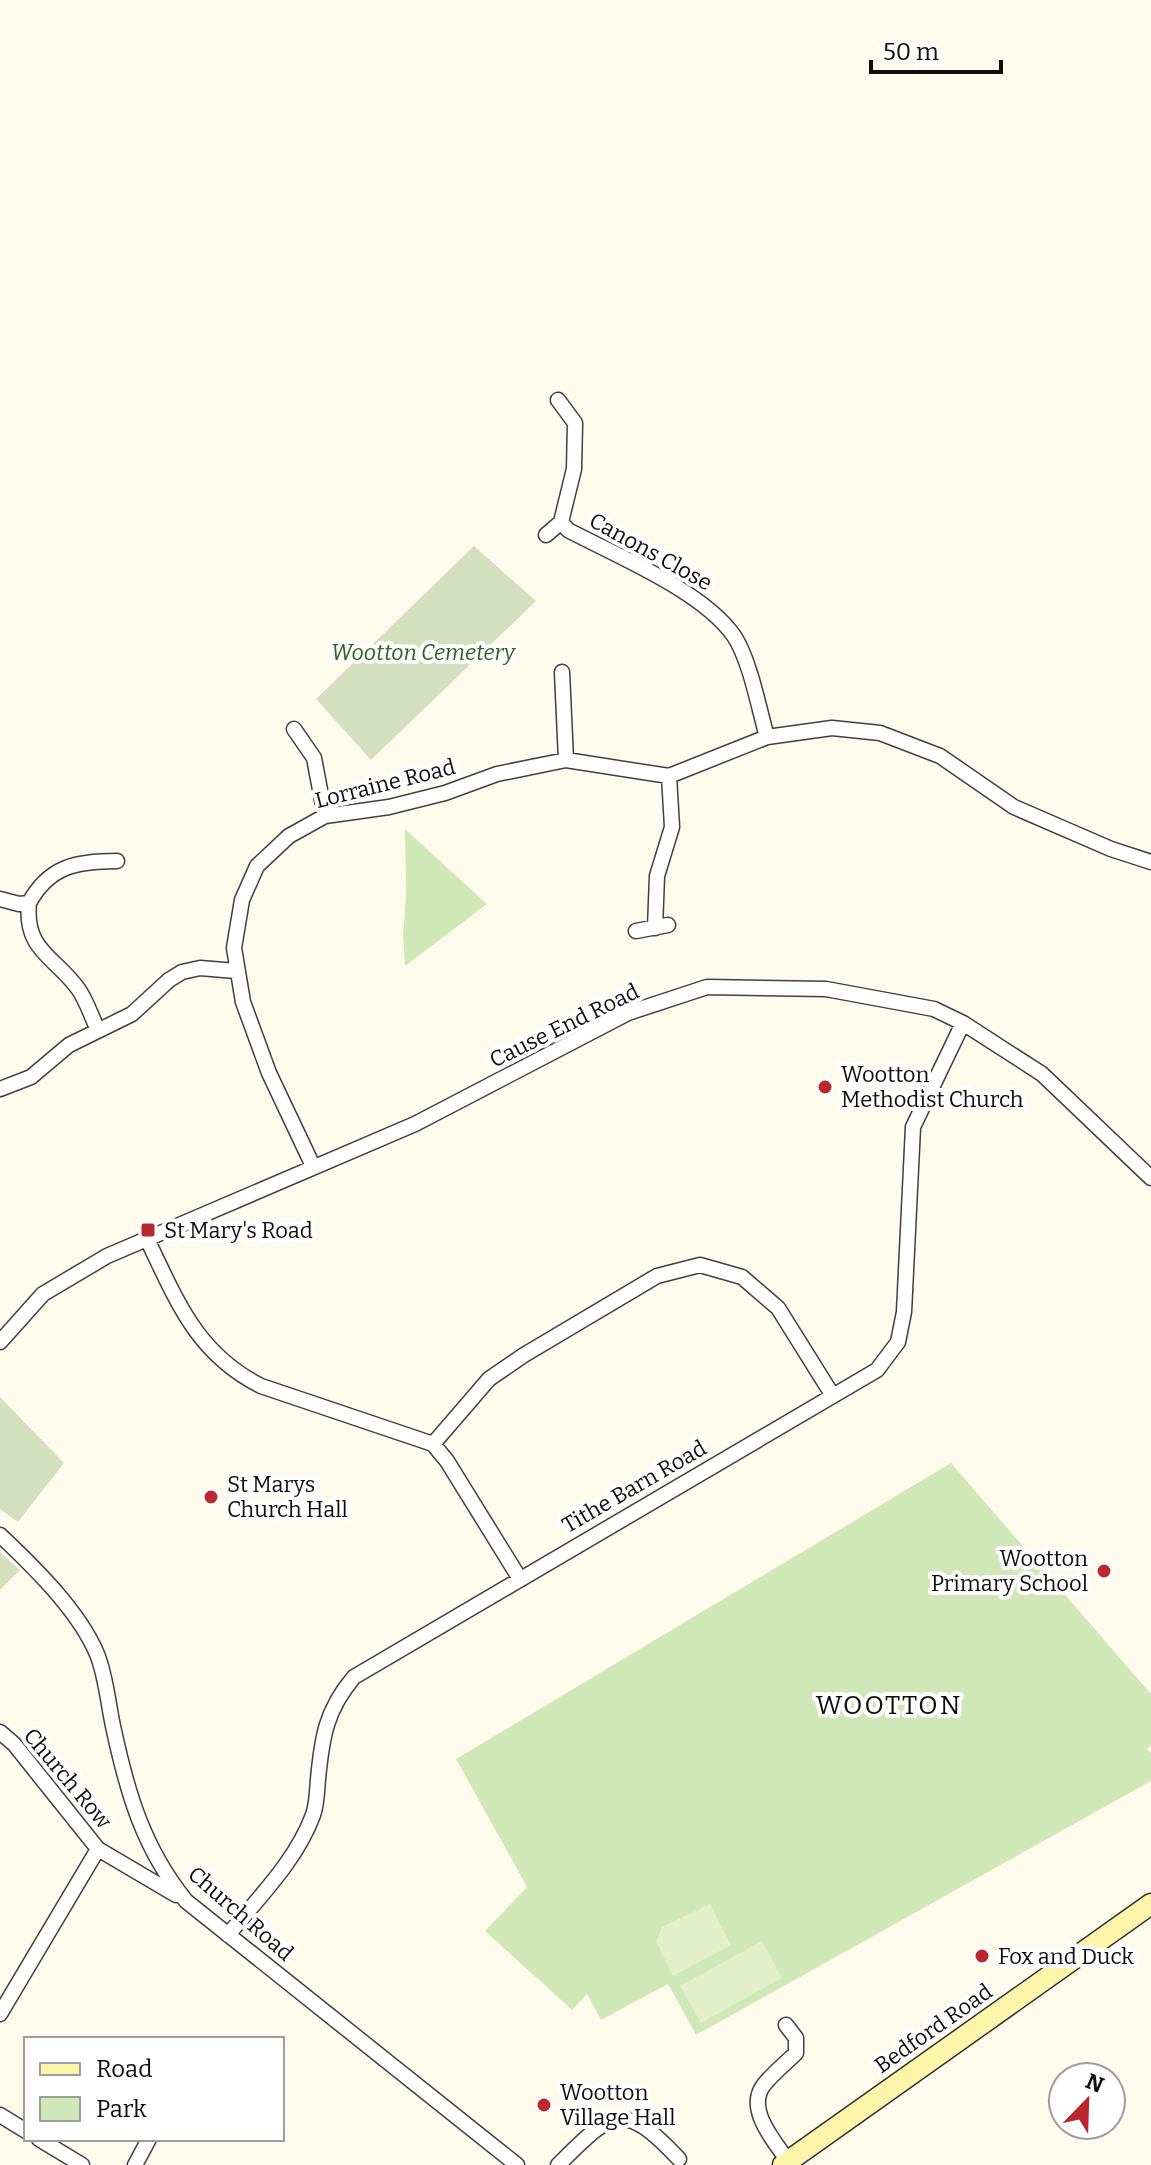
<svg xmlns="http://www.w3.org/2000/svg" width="1151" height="2165" viewBox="0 0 1151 2165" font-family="Bitter,serif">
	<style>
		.green { fill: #d0e8b7 }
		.cemetery { fill: #d4dfbf }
		.pitch { fill: #e2efc9 }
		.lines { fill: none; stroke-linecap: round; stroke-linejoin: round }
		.street-casing { stroke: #404040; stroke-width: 17 }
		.secondary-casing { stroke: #2f2f2f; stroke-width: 23 }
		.street { stroke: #fff; stroke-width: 14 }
		.secondary { stroke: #fdf5a9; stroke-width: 20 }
		.poi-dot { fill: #ba282d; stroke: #fff; stroke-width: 3 }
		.labels { text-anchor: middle; stroke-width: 8; stroke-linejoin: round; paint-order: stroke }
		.street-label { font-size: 22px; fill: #0d0d0d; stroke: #fff }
		.park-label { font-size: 22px; font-style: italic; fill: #2c631e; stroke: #fff }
		.poi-label { font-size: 22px; fill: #0d0d0d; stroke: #fff; text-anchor: start }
		.quarter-label { font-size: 26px; letter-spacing: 2px; fill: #0d0d0d; stroke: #fff }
	</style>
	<rect width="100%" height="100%" fill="#fffbec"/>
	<path class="green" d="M 405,829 L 487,904 L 405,966 L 403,935 L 406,895 Z
		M 951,1463 L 1151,1694 L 1151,1745 L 1147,1749 L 1151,1753 L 1151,1781 L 696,2035 L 668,1984 L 601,2020 L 587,1994 L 572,2010 L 485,1931 L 527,1887 L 456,1759 Z"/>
	<path class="cemetery" d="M 474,546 L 536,601 L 371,760 L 316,699 Z
		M 0,1397 L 64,1463 L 18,1522 L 0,1509 Z
		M 0,1552 L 20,1570 L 0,1590 Z"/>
	<path class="pitch" d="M 710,1904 L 731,1945 L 673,1976 L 656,1941 L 662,1927 Z
		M 762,1941 L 782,1978 L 701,2023 L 680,1986 Z"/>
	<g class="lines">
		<g class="street-casing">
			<path id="street" d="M 558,400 L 575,423 L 574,469 L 561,522 L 568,530 C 617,556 703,591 734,636 C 750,660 759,709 767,737
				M 546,535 L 561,522
				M 562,672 L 566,760
				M 294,729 L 314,758 L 325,816
				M 0,899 L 19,904 L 29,903 C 24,951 56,957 79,990 C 87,1002 92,1018 98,1030
				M 29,903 C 49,866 77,861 117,861
				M 655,928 L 657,876 L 672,827 L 669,776
				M 636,931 L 668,925
				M 0,1089 L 31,1077 L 69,1045 L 132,1014 L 169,980 L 182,972 L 200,968 L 236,971
				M 313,1166 L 269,1073 L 243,1002 L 234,948 L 242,900 L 257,866 L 289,836 L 325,816 L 389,807 L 445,793 L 497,774 L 566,760 L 669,776 L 767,737 L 832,728 L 880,733 L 940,756 L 1014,807 L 1111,849 L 1151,862
				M 147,1239 C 177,1301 196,1353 261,1386 L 433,1444
				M 0,1342 L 43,1294 L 107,1256 L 415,1124 L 628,1013 L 707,987 L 826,989 L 934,1009 L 963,1023 L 1042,1074 L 1151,1178
				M 0,1535 C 34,1567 79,1611 97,1654 C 106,1676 108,1703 113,1726 C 127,1792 143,1848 186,1901 L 517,2165
				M 520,1579 L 447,1461 L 433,1444 L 489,1379 L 524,1355 L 657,1276 L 700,1265 L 742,1277 L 778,1308 L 833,1396
				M 0,1732 L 14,1744 L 98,1849 L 176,1895
				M 228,1935 C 259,1897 296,1861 313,1815 C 317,1804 317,1791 318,1779 C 322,1737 326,1710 354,1677 L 877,1370 L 898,1342 L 904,1312 L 913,1127 L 963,1023
				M 0,2014 L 98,1849
				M 786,2025 L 796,2038 L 796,2053 C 785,2064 772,2074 763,2086 C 746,2110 775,2142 788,2161
				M 0,2115 L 26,2131
				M 39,2139 L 82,2165
				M 135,2165 L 149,2139
				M 558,2165 C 612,2112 622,2098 679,2159"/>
		</g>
		<g class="secondary-casing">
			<path id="secondary" d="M 783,2165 L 1151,1904"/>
		</g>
		<use href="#street" class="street"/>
		<use href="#secondary" class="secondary"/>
	</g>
	<g class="poi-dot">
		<circle cx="825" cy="1087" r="8"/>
		<rect x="140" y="1222" width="16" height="16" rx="4"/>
		<circle cx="211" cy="1497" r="8"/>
		<circle cx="1104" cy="1571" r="8"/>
		<circle cx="982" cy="1956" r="8"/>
		<circle cx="544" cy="2105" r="8"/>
	</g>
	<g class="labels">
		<g class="street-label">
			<text transform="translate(651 551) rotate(29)" y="8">Canons Close</text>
			<text transform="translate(385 783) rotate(-14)" y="8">Lorraine Road</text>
			<text transform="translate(564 1025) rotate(-26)" y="8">Cause End Road</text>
			<text transform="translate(634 1486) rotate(-30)" y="8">Tithe Barn Road</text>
			<text transform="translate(68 1778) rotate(50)" y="8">Church Row</text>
			<text transform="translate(241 1913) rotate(41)" y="8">Church Road</text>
			<text transform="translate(933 2028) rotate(-35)" y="8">Bedford Road</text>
		</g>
		<g class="park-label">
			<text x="423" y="660">Wootton Cemetery</text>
		</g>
		<g class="poi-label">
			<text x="841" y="1082">Wootton<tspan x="841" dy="25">Methodist Church</tspan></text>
			<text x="164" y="1238">St Mary's Road</text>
			<text x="227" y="1492">St Marys<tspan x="227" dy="25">Church Hall</tspan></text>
			<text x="1088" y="1566" text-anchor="end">Wootton<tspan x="1088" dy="25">Primary School</tspan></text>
			<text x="998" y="1964">Fox and Duck</text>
			<text x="560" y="2100">Wootton<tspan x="560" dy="25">Village Hall</tspan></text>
		</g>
		<g class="quarter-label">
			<text x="889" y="1714">WOOTTON</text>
		</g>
	</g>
	<rect x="24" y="2037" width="260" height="104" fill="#ffffff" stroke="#9e9e9e" stroke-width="2"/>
	<rect x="40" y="2063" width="40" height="12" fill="#fdf5a9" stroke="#9e9e9e" stroke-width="2"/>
	<text x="96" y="2077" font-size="24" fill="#0d0d0d">Road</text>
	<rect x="40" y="2097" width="40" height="24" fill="#d0e8b7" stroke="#9e9e9e" stroke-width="2"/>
	<text x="96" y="2117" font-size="24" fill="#0d0d0d">Park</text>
	<g transform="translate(1087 2101) rotate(23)"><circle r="38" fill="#ffffff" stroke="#9e9e9e" stroke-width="2"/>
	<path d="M0-6L14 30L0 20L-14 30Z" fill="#ba282d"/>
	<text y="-12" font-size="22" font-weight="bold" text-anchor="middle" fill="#0d0d0d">N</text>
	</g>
	<path d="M871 60v12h130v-12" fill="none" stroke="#0d0d0d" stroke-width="4"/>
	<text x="883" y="60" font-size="24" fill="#0d0d0d" stroke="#ffffff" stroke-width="6" paint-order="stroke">50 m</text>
</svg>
